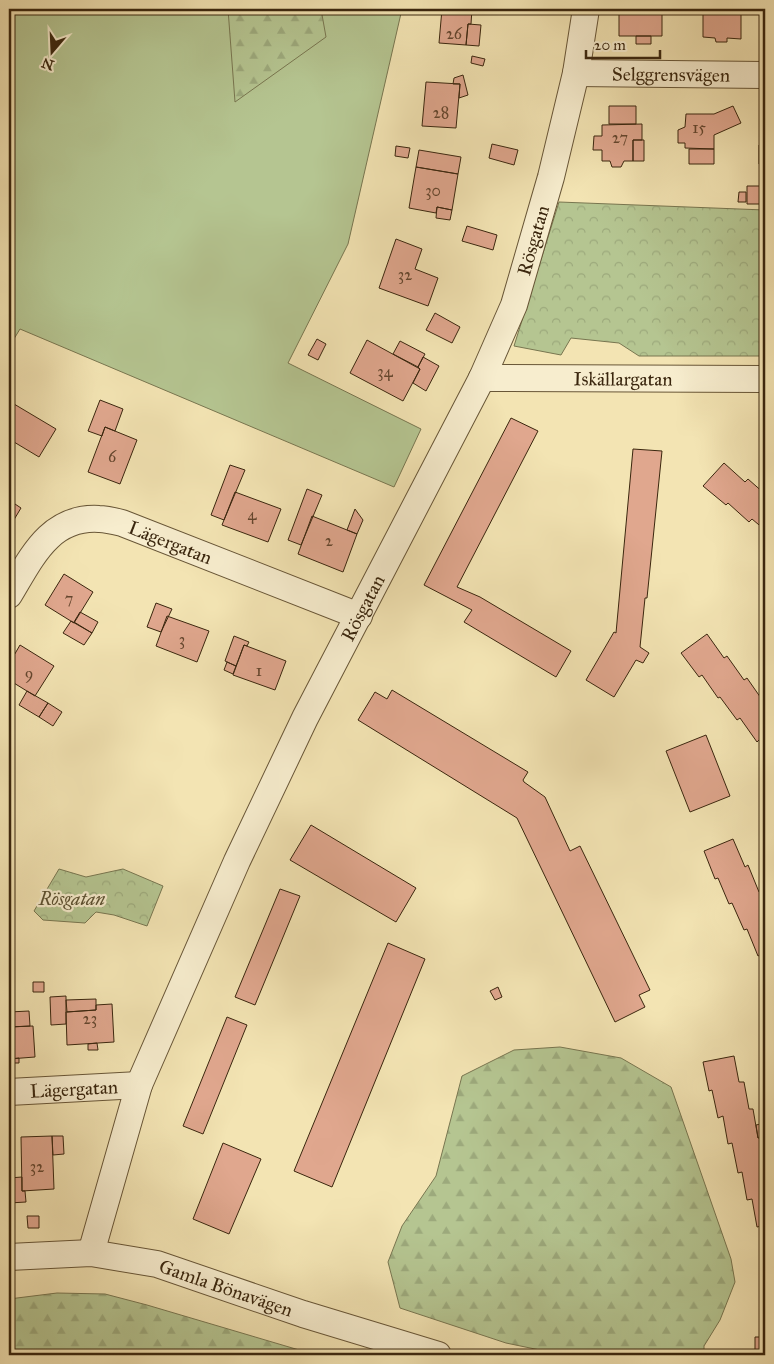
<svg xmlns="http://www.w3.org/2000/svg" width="774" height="1364" viewBox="0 0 774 1364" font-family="'IM FELL Great Primer',serif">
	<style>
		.green { fill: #b5c591; stroke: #787650 }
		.forest { fill: url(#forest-firs); stroke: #787650 }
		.park { fill: url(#park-crowns); stroke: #787650 }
		.building { fill: #e0a78e; stroke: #3a260e }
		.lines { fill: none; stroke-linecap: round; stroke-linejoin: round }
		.minor-casing { stroke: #685637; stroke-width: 28 }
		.minor { stroke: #f7edce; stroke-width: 26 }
		.labels { text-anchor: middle; stroke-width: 4.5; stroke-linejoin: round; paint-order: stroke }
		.number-label { font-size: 16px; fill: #64462e }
		.street-label { font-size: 19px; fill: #3a260e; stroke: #f7edce }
		.park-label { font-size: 19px; font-style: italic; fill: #594e2f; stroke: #f7edce }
	</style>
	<defs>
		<pattern id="forest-firs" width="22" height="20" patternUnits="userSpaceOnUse" patternTransform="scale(1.25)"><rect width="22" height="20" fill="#b5c591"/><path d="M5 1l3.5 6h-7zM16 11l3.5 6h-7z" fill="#9ca97c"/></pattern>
		<pattern id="park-crowns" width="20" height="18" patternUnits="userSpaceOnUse" patternTransform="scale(1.25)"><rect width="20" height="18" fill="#b5c591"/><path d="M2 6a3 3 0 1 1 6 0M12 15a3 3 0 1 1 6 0" fill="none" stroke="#9ca97c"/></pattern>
	</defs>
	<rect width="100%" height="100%" fill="#f3e4b3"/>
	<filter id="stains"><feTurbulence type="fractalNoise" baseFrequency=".004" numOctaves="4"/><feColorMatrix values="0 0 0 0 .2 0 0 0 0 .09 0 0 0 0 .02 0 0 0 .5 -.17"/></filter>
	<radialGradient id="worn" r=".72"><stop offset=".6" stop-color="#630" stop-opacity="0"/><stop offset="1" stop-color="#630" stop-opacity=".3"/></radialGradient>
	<path class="green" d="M 9,9 L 402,9 L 348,244 L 288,363 L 421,429 L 394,487 L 20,329 L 9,347 Z"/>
	<path class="forest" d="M 228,9 L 321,9 L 326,37 L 235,102 Z
		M 560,1047 L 621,1058 L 671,1087 L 731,1259 L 735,1282 L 720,1320 L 704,1346 L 704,1355 L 564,1355 L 506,1343 L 400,1308 L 388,1262 L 402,1226 L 436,1176 L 462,1076 L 514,1050 Z
		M 57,1293 L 105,1294 L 147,1305 L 316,1355 L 9,1355 L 9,1299 Z"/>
	<path class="park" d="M 559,202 L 765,210 L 765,356 L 639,356 L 619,343 L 571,338 L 561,355 L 514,346 Z
		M 59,869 L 86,877 L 123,869 L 163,886 L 147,926 L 114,915 L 96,912 L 85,923 L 43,920 L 34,911 Z"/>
	<path class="building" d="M 442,9 L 472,9 L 471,24 L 468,24 L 466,45 L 439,43 Z
		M 619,9 L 662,9 L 662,36 L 619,36 Z
		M 703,9 L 741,9 L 741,39 L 727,38 L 727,42 L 716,42 L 715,38 L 703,37 Z
		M 468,24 L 481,25 L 479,46 L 466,45 Z
		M 636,36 L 651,36 L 651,44 L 636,44 Z
		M 472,56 L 485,59 L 483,66 L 471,63 Z
		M 463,75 L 468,95 L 459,98 L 460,84 L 453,84 L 454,78 Z
		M 426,82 L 460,84 L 456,128 L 422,126 Z
		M 609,106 L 636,106 L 636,124 L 609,124 Z
		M 733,106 L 741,123 L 714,135 L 714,149 L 685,148 L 685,143 L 678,143 L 678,130 L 685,127 L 686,114 L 714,114 Z
		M 642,124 L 642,140 L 633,140 L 633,161 L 624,161 L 621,167 L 612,167 L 610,161 L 602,161 L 602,150 L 593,150 L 594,136 L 602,136 L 602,125 Z
		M 633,140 L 644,140 L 644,161 L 633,161 Z
		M 492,144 L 518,150 L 514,165 L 489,158 Z
		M 759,145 L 765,145 L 765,164 L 759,164 Z
		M 396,146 L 410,148 L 408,158 L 395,156 Z
		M 689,149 L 714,149 L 714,164 L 689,164 Z
		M 419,150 L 461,157 L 458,174 L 416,167 Z
		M 416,167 L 458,174 L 452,210 L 437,207 L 436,213 L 409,208 Z
		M 747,186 L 765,186 L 765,204 L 747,204 Z
		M 739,192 L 746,192 L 746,202 L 738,202 Z
		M 437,207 L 452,210 L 450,220 L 436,218 Z
		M 467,226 L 497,235 L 493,250 L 462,241 Z
		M 396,239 L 422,249 L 415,269 L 438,278 L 428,306 L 379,288 Z
		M 435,313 L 460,327 L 452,343 L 426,330 Z
		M 317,339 L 326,344 L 318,360 L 308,355 Z
		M 367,340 L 420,369 L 403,401 L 350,373 Z
		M 400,341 L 425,354 L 418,367 L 393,354 Z
		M 423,357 L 439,366 L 426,391 L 413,383 L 420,369 L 418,367 Z
		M 100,400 L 123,409 L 115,431 L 105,427 L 102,436 L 88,431 Z
		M 9,401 L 56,429 L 39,457 L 9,439 Z
		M 511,418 L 538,431 L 457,587 L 480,597 L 571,651 L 556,677 L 464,622 L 472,610 L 424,585 Z
		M 105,427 L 137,440 L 120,484 L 88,472 Z
		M 633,449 L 662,451 L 647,598 L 645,598 L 640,647 L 649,653 L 643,663 L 636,660 L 614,697 L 586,680 L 614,632 L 616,633 Z
		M 724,463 L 745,482 L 748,479 L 765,494 L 765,530 L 752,519 L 749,522 L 728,503 L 726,505 L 703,486 Z
		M 230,465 L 245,470 L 224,520 L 211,515 Z
		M 307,489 L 322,495 L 301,545 L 288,540 Z
		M 235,492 L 281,509 L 268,542 L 222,525 Z
		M 9,500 L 21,508 L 9,528 Z
		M 355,509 L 363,520 L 357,534 L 347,530 Z
		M 312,516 L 357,534 L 343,572 L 298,554 Z
		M 64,574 L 93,592 L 74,623 L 45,605 Z
		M 156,603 L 172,609 L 161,632 L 147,627 Z
		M 80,612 L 98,622 L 92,633 L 74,622 Z
		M 167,616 L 209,631 L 197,662 L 156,646 Z
		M 71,621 L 92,633 L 84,645 L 63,633 Z
		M 707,634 L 724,658 L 727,656 L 744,680 L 747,678 L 763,701 L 765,699 L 765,746 L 760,739 L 757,742 L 740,718 L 737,720 L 720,697 L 718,698 L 702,675 L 699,677 L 681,653 Z
		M 234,636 L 249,642 L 247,646 L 244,645 L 236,666 L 225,661 Z
		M 20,645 L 54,666 L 35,696 L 9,680 L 9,664 Z
		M 244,645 L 286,661 L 275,690 L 233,675 Z
		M 227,662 L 236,666 L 233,674 L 224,670 Z
		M 392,690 L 528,772 L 523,780 L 524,782 L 545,797 L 570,851 L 580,846 L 650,990 L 639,995 L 645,1007 L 615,1022 L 517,818 L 358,720 L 375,692 L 387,699 Z
		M 27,691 L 48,703 L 39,717 L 19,705 Z
		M 48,703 L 62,712 L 53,726 L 39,717 Z
		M 706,735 L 730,796 L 690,812 L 666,751 Z
		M 311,825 L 416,888 L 396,922 L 290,860 Z
		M 733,839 L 745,867 L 748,865 L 759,892 L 760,891 L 765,903 L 765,967 L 760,955 L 758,956 L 747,929 L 744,930 L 732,903 L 729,904 L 718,878 L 715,879 L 704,851 Z
		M 280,889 L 300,896 L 255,1005 L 235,997 Z
		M 388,943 L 425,959 L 332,1187 L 294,1171 Z
		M 33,982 L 44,982 L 44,992 L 33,992 Z
		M 498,987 L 502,997 L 495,1000 L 490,991 Z
		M 66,996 L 66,1024 L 51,1025 L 50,997 Z
		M 96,999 L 96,1010 L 67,1012 L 66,1000 Z
		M 112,1004 L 114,1042 L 67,1045 L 66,1012 L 96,1010 L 96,1005 Z
		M 29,1011 L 30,1026 L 9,1027 L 9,1012 Z
		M 227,1017 L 247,1025 L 203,1134 L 183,1126 Z
		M 33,1026 L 35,1057 L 9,1059 L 9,1027 Z
		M 97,1043 L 98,1050 L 88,1050 L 88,1044 Z
		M 734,1056 L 739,1082 L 744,1082 L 749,1109 L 753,1109 L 758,1138 L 763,1137 L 765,1150 L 765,1245 L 762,1226 L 757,1227 L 752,1199 L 747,1200 L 742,1172 L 738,1173 L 732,1143 L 728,1144 L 723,1116 L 718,1118 L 712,1090 L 709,1091 L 703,1062 Z
		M 19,1058 L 19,1063 L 9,1063 L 9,1059 Z
		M 765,1123 L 765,1136 L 758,1138 L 756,1125 Z
		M 52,1136 L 54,1189 L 22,1191 L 21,1137 Z
		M 52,1136 L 63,1136 L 64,1154 L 53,1155 Z
		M 223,1143 L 261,1159 L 229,1234 L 193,1219 Z
		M 22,1177 L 22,1191 L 25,1191 L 26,1202 L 9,1203 L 9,1178 Z
		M 27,1216 L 39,1216 L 39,1228 L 28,1228 Z
		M 755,1337 L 765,1337 L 765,1354 L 755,1354 Z
		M 716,1351 L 746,1352 L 746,1355 L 716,1355 Z"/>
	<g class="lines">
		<g class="minor-casing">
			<g id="minor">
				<path id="s1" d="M 576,73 L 765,75"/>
				<path id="s2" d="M 482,378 L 765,379"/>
				<path id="s3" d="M 9,595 C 31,559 49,516 99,519 C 106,519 114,521 122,523 L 359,616"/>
				<path id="s4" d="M 9,1092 L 139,1085"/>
				<path id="s5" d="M 91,1253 L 139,1085 L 237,861 L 305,718 L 482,378 L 514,305 L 551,177 L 576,73 L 586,9"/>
				<path id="s6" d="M 9,1257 L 91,1253 L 157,1264 L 303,1314 L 438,1355"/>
			</g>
		</g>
		<use href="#minor" class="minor"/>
	</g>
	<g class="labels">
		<g class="number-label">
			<text x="454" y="39">26</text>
			<text x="441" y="118">28</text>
			<text x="699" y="133">15</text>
			<text x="620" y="143">27</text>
			<text x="433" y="196">30</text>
			<text x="405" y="280">32</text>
			<text x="385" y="377">34</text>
			<text x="112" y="462">6</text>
			<text x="252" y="520">4</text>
			<text x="329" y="546">2</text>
			<text x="69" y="604">7</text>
			<text x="182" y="645">3</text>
			<text x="259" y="676">1</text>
			<text x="29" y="679">9</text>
			<text x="90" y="1024">23</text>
			<text x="37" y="1172">32</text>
		</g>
		<g class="street-label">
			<text dy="7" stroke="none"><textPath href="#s1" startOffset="95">Selggrensvägen</textPath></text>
			<text dy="7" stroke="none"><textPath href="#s5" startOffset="1108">Rösgatan</textPath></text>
			<text dy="7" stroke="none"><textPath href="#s2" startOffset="141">Iskällargatan</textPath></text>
			<text dy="7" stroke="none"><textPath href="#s3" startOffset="201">Lägergatan</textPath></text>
			<text dy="7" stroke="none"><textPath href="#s5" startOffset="702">Rösgatan</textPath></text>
			<text dy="7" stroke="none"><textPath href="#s4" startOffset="65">Lägergatan</textPath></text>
			<text dy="7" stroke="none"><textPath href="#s6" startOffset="222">Gamla Bönavägen</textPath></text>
		</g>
		<g class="park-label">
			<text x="72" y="905">Rösgatan</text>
		</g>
	</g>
	<rect width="774" height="1364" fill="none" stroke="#f3e4b3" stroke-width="30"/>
	<rect x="10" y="10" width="754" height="1344" fill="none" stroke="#3a260e" stroke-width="2.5"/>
	<rect x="15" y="15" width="744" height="1334" fill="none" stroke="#3a260e"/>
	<g transform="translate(52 52) rotate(199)" stroke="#f7edce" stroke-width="4" paint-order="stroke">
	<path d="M0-4L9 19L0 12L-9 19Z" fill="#3a260e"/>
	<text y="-8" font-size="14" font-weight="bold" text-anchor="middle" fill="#3a260e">N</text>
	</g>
	<path d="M586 50v8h74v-8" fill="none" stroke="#3a260e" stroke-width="2.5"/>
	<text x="594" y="50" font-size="15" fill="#3a260e" stroke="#f7edce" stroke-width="4" paint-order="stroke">20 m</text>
	<rect width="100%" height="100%" filter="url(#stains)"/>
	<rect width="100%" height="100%" fill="url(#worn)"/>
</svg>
